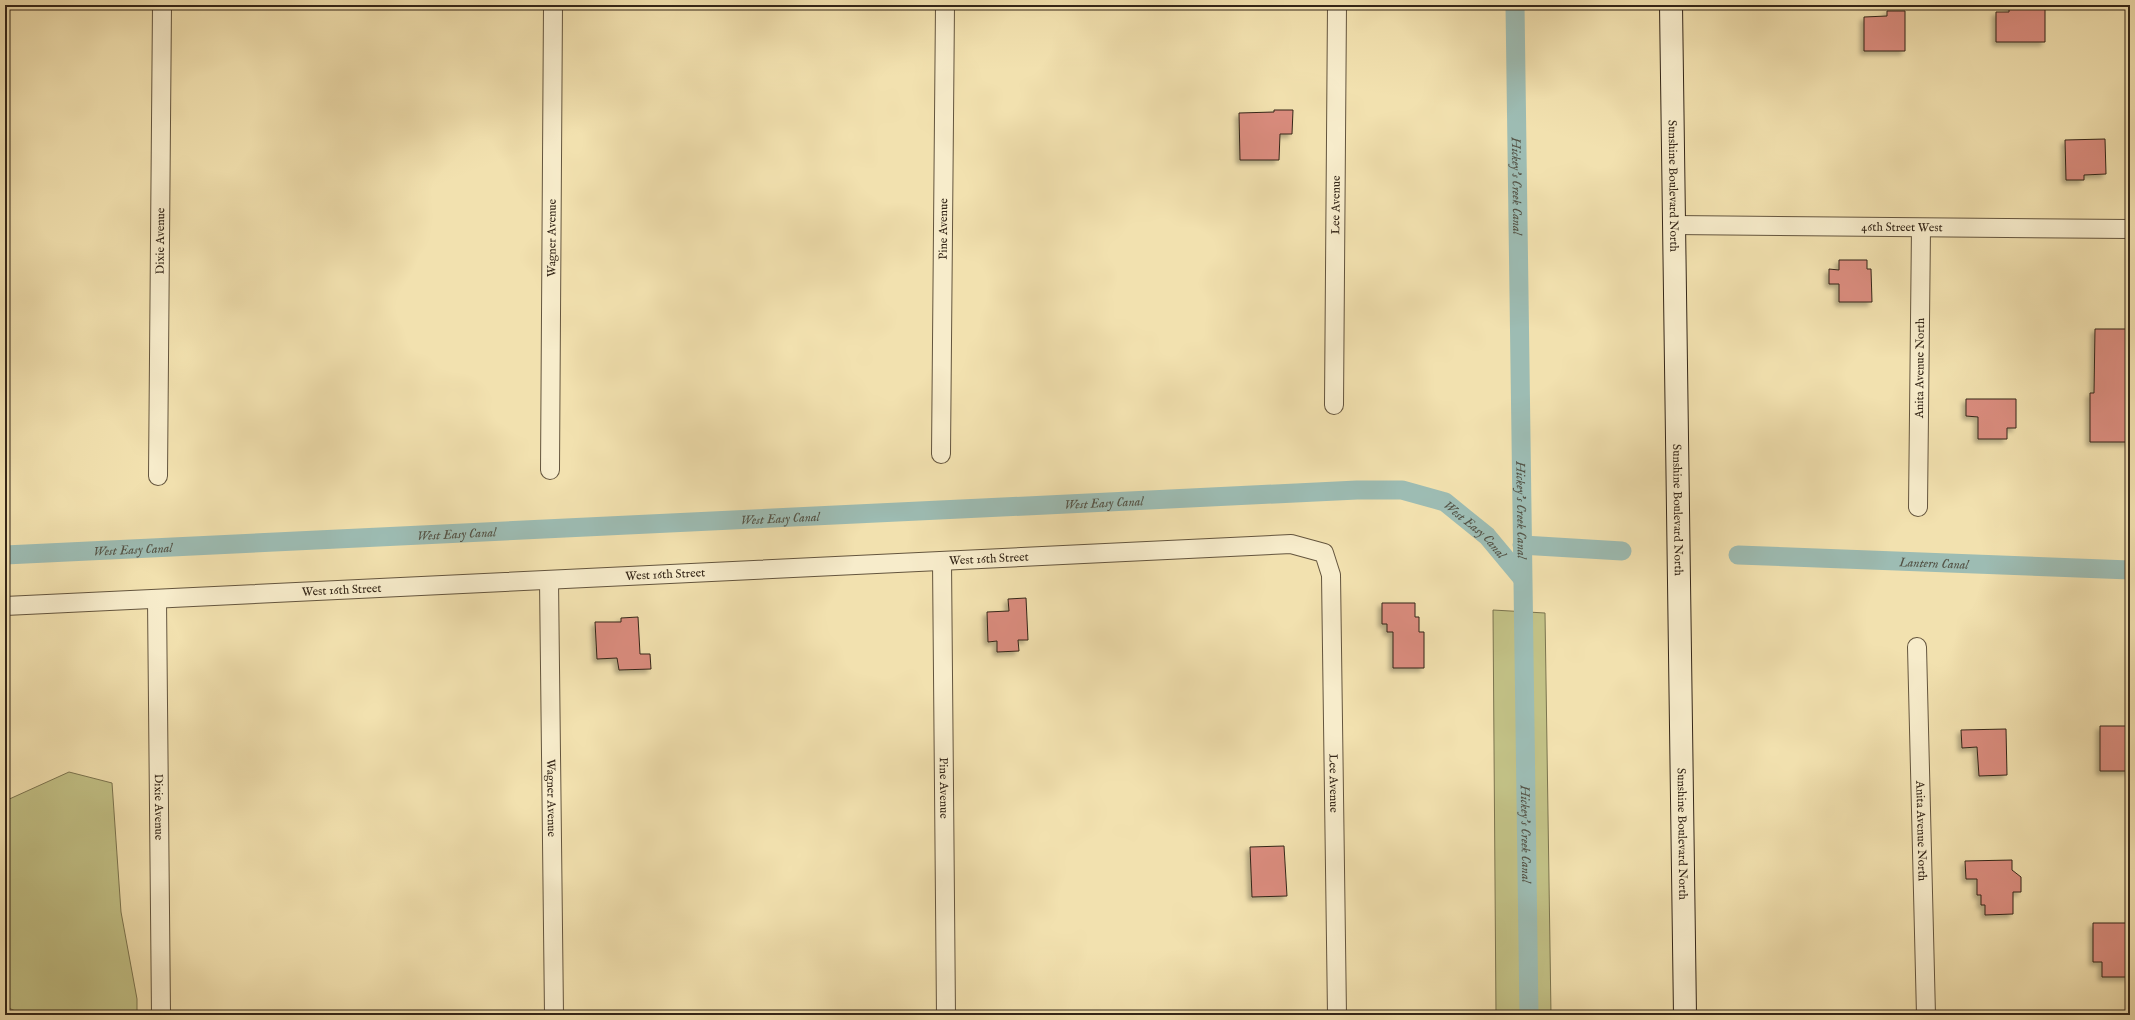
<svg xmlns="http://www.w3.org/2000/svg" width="2135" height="1020" viewBox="0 0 2135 1020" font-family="'IM FELL English',serif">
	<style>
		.green { fill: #c2c186; stroke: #7b744f }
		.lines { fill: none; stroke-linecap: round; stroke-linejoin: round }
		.canal { stroke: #9dbcb3; stroke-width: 19 }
		.building { fill: #da8c7e; stroke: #342618; filter: url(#shadow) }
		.street-casing { stroke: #64553e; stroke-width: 20 }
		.secondary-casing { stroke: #342618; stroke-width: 24 }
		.street { stroke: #f7eccb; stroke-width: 18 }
		.secondary { stroke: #f7eccb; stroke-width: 22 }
		.labels { text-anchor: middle; stroke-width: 4; stroke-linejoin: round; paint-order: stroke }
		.street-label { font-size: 12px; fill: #342618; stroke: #f7eccb }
		.water-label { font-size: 13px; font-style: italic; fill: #545346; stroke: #f7eccb }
	</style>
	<defs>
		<filter id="shadow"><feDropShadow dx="-3.5" dy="3.5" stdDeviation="2" flood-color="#0004"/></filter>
	</defs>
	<rect width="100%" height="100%" fill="#f2e1af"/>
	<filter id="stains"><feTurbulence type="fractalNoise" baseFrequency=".005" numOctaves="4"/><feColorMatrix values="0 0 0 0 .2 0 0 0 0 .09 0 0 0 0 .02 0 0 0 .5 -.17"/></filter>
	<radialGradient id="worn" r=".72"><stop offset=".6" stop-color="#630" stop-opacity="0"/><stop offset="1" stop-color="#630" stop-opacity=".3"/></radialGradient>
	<path class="green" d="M 1493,610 L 1545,613 L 1551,1015 L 1496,1015 Z
		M 69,772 L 112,783 L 121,912 L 137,999 L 137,1015 L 23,1015 L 5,1006 L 5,801 Z"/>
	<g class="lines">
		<g class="canal">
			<path id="s1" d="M 1515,5 L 1529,1015"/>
			<path d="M 1522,545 L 1622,551"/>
			<path id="s2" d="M 5,555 L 1357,490 L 1402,490 L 1445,502 L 1487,536 L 1522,578"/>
			<path id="s3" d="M 1738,555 L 2130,570"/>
		</g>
	</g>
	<path class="building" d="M 2028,6 L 2045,6 L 2045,42 L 1996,42 L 1996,12 L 2009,12 L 2009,8 L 2028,8 Z
		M 1887,11 L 1905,11 L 1905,51 L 1864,51 L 1864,17 L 1887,16 Z
		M 1274,110 L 1293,110 L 1292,134 L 1280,134 L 1279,160 L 1240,160 L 1239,113 L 1274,112 Z
		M 2105,139 L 2106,174 L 2084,175 L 2084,180 L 2066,180 L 2065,140 Z
		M 1839,260 L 1867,260 L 1867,269 L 1871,269 L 1872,302 L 1839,302 L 1839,284 L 1829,284 L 1829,269 L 1839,270 Z
		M 2095,329 L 2130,329 L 2130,442 L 2090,442 L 2090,393 L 2094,393 Z
		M 1966,399 L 2016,399 L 2016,428 L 2007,428 L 2007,439 L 1978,439 L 1978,417 L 1966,416 Z
		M 1026,598 L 1028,640 L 1018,640 L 1019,651 L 997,652 L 997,641 L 988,642 L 987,612 L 1009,611 L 1008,599 Z
		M 1382,603 L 1415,603 L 1415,617 L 1419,617 L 1419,632 L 1424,632 L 1424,668 L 1393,668 L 1393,632 L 1387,632 L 1387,624 L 1382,624 Z
		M 638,617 L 640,654 L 650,654 L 651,669 L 619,670 L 617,658 L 597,659 L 595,622 L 621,622 L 621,618 Z
		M 2100,726 L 2130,726 L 2130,771 L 2100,771 Z
		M 2006,729 L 2007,775 L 1979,776 L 1977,747 L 1962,748 L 1961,730 Z
		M 1284,846 L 1287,896 L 1252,897 L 1250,847 Z
		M 2012,860 L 2012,870 L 2021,877 L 2021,892 L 2013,892 L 2013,914 L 1985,915 L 1985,905 L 1981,905 L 1981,895 L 1977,895 L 1977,879 L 1966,879 L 1965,861 Z
		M 2093,923 L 2130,923 L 2130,977 L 2102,977 L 2102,962 L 2093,962 Z"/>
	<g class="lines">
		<g class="street-casing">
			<g id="street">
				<path id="s4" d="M 1674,225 L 2130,229"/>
				<path id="s5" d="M 1334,405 L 1337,5"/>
				<path id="s6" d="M 941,454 L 945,5"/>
				<path id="s7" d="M 550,470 L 553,5"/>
				<path id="s8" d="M 158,476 L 162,5"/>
				<path id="s9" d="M 1918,507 L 1921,228"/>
				<path id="s10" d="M 942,561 L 946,1015"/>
				<path id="s11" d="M 549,580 L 554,1015"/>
				<path id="s12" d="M 157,600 L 161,1015"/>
				<path id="s13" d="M 5,606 L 1291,544 L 1324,553 L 1331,575 L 1337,1015"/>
				<path id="s14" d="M 1917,647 L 1926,1015"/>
			</g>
		</g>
		<g class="secondary-casing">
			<g id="secondary">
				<path id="s15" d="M 1671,5 L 1685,1015"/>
			</g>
		</g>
		<use href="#street" class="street"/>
		<use href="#secondary" class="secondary"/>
	</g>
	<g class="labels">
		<g class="street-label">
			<text dy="4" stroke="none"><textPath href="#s15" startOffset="181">Sunshine Boulevard North</textPath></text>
			<text dy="4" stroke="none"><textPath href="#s5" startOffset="200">Lee Avenue</textPath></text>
			<text dy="4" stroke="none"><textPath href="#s4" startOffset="228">46th Street West</textPath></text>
			<text dy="4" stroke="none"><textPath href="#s6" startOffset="225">Pine Avenue</textPath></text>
			<text dy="4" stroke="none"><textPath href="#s7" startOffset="232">Wagner Avenue</textPath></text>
			<text dy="4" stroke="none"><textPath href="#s8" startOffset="235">Dixie Avenue</textPath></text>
			<text dy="4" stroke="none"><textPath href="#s9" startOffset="139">Anita Avenue North</textPath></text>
			<text dy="4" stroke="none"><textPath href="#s15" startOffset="505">Sunshine Boulevard North</textPath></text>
			<text dy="4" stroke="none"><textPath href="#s13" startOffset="985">West 16th Street</textPath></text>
			<text dy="4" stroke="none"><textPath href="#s13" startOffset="661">West 16th Street</textPath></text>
			<text dy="4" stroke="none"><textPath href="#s13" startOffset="337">West 16th Street</textPath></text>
			<text dy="4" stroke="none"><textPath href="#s13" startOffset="1553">Lee Avenue</textPath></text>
			<text dy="4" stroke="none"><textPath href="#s10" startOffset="227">Pine Avenue</textPath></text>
			<text dy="4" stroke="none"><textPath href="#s11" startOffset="218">Wagner Avenue</textPath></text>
			<text dy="4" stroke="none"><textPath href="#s12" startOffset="207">Dixie Avenue</textPath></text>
			<text dy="4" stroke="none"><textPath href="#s14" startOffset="184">Anita Avenue North</textPath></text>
			<text dy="4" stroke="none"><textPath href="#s15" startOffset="829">Sunshine Boulevard North</textPath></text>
		</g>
		<g class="water-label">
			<text dy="5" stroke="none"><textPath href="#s1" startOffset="181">Hickey's Creek Canal</textPath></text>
			<text dy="5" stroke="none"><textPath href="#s2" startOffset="1100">West Easy Canal</textPath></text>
			<text dy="5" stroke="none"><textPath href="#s1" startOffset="505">Hickey's Creek Canal</textPath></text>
			<text dy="5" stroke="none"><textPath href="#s2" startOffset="776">West Easy Canal</textPath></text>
			<text dy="5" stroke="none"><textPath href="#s2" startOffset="1484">West Easy Canal</textPath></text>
			<text dy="5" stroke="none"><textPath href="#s2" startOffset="452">West Easy Canal</textPath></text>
			<text dy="5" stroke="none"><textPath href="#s2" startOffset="128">West Easy Canal</textPath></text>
			<text dy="5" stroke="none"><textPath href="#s3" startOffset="196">Lantern Canal</textPath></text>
			<text dy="5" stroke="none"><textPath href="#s1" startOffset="829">Hickey's Creek Canal</textPath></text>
		</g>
	</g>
	<rect width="2135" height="1020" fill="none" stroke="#f2e1af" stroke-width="20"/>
	<rect x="6" y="6" width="2123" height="1008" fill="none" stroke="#342618" stroke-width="2"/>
	<rect x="10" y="10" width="2115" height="1000" fill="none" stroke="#342618"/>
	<rect width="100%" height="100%" filter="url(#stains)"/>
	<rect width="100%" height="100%" fill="url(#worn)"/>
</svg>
